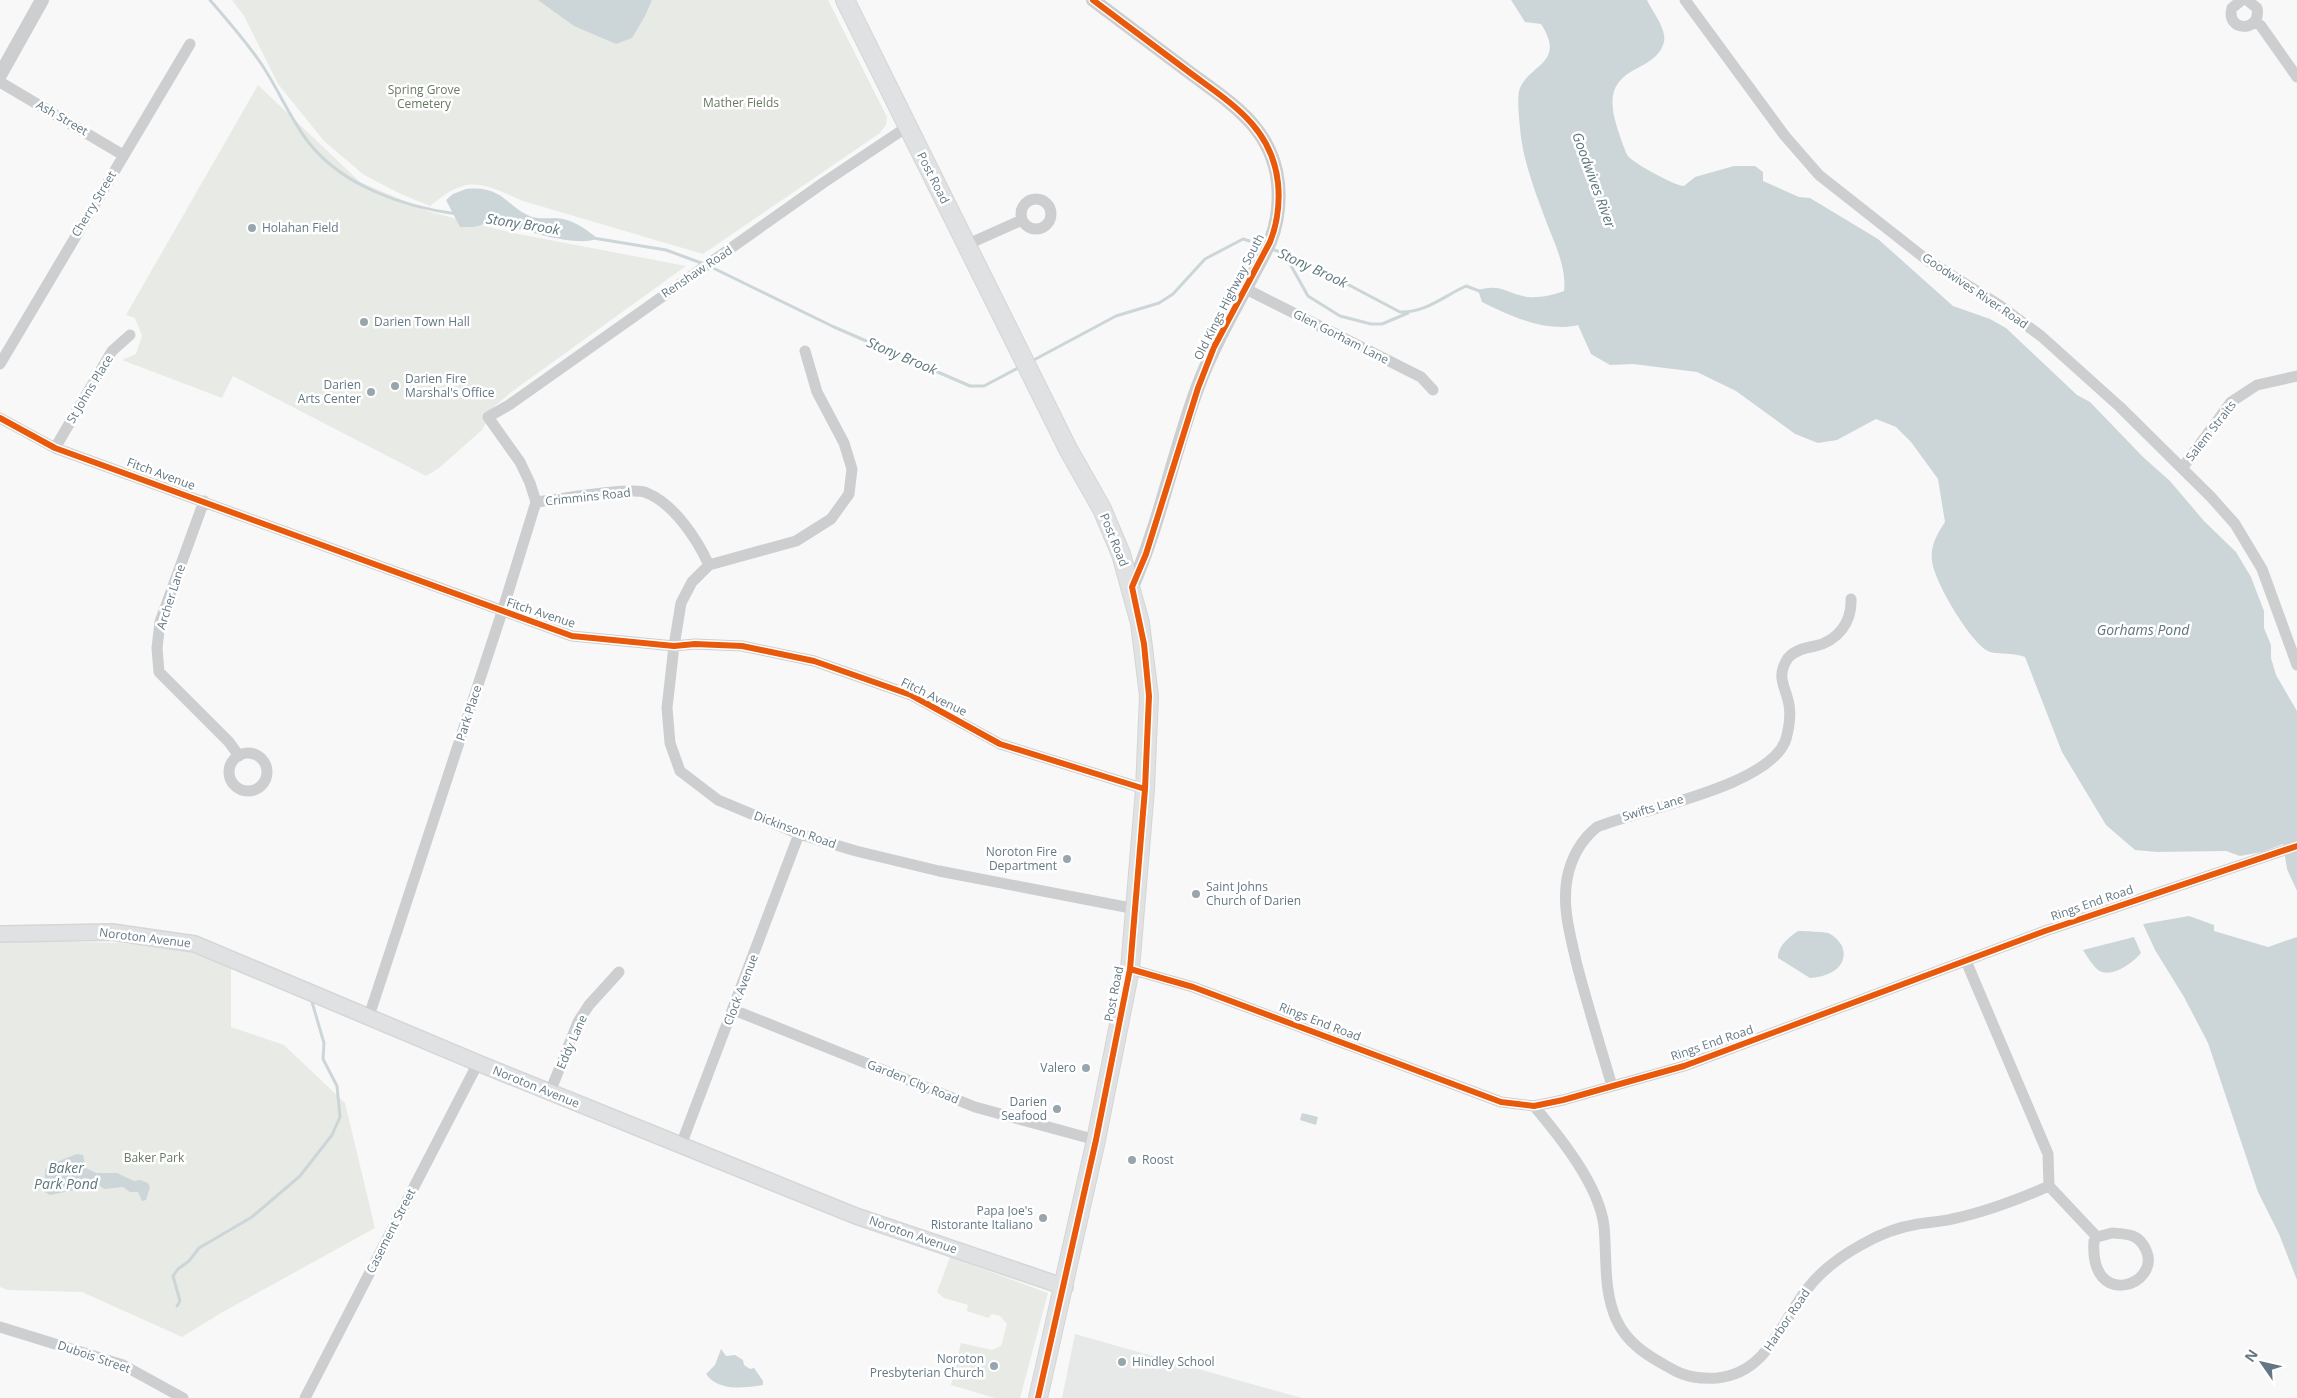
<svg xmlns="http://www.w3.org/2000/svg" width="2297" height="1398" viewBox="0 0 2297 1398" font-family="'Open Sans',sans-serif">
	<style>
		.built { fill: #e7e9e9 }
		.green { fill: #e8eae5 }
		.water { fill: #ccd6d8 }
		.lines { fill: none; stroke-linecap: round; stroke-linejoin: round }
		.stream { stroke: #ccd6d8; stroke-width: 3 }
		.secondary-casing { stroke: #d5d6d7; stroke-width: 18 }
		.primary-casing { stroke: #d4d5d6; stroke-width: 20 }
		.minor { stroke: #cdcecf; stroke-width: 11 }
		.tertiary { stroke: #cdcecf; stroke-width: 14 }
		.secondary { stroke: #e0e1e2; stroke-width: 15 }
		.primary { stroke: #e0e1e2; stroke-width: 18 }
		.cycleway-casing { stroke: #fff; stroke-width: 9 }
		.cycleway { stroke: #e8590c; stroke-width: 6 }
		.poi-dot { fill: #97a5ad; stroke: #fff; stroke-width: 2 }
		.labels { text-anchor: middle; stroke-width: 5; stroke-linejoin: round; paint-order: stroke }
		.park-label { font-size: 12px; fill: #687a62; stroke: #fff }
		.street-label { font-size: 12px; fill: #637884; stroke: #fff }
		.poi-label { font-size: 12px; fill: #637884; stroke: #fff; text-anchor: start }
		.water-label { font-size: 14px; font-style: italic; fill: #5e777d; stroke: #fff }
	</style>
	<rect width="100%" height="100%" fill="#f8f8f8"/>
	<path class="built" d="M 1075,1334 L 1273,1390 L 1302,1398 L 1062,1398 Z"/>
	<path class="green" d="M 232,0 L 828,0 L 887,117 L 886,125 L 880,133 L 703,254 L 523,201 C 506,194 482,180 463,186 C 451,189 440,198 430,206 L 403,195 L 364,175 L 324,141 L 278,84 L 244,16 Z
		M 258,85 L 360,182 L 430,212 L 513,233 L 686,266 L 510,393 L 495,406 L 482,430 L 439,468 L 426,476 L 233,376 L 222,398 L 122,360 L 136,354 L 142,336 L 135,318 L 126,315 Z
		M 0,940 L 120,943 L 179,948 L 231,962 L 231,1027 L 284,1045 L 345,1103 L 375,1228 L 221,1313 L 182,1337 L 82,1292 L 8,1290 L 0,1287 Z
		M 950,1257 L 1048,1293 L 1020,1398 L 995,1398 L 951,1385 L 961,1343 L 992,1350 L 1001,1346 L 1007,1324 L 1000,1316 L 992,1314 L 988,1318 L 967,1311 L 968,1305 L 944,1298 L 937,1292 Z"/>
	<path class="water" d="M 538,0 L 652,0 L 645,16 L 632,38 L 616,44 L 574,26 Z
		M 1511,0 L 1647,0 C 1652,11 1667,29 1664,42 C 1658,65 1631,66 1619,82 C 1605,99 1617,127 1623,145 C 1625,149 1626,155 1630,158 C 1636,164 1675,186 1684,186 L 1695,177 L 1734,166 L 1755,166 L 1763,172 L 1763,181 L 1799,197 L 1810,198 L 1878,239 L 1953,306 L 1990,319 L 2006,328 L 2077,395 L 2090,402 L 2143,457 L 2170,481 L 2204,521 L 2236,552 L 2251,577 L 2264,611 L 2264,628 L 2271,645 L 2271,658 L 2276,675 L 2297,711 L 2297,891 L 2287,869 L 2283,844 L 2262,852 L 2240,856 L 2226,851 L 2157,852 L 2135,850 L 2106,825 L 2062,752 L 2025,657 C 2013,652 1994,655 1988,651 C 1970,642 1934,581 1932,561 C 1930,546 1937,534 1945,522 L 1938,479 L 1911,442 L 1896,427 L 1876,419 L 1837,440 L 1818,443 L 1795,434 L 1736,391 L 1697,372 L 1633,364 L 1610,365 L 1591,354 L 1578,325 C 1547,333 1510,316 1482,302 L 1478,290 C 1502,283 1507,294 1528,297 C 1540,298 1553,295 1564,291 C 1567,268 1554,242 1546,221 C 1536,194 1525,166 1521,137 C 1520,126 1516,97 1520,88 C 1531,63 1566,63 1541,24 L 1525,22 Z
		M 466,189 C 503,185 505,206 532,217 C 539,219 548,218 556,218 C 573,219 584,228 597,238 C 580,249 514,228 495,221 L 474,227 L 460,227 L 446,200 L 453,194 Z
		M 2189,916 L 2214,925 L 2214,931 L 2268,947 L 2297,937 L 2297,1280 L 2279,1234 L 2258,1192 L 2208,1043 L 2184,997 L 2155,950 L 2143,924 Z
		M 1798,931 C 1803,931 1826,932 1828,933 C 1834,935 1839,941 1842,946 C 1850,967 1828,977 1810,978 L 1778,958 C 1777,947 1789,937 1798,931 Z
		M 2134,937 L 2141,953 C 2133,963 2111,979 2098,970 C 2092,965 2087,956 2083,950 Z
		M 1302,1113 L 1318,1117 L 1316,1125 L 1300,1120 Z
		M 77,1154 L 83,1155 L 86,1168 L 96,1173 L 117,1173 L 134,1181 L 140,1180 L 148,1183 L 150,1187 L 146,1200 L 142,1201 L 138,1192 L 130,1192 L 123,1187 L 104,1189 L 99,1185 L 50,1195 L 45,1192 L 49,1185 L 45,1177 L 45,1170 L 51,1164 Z
		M 721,1349 L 726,1356 L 735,1355 L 743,1360 L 744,1365 L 750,1369 L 754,1368 L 763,1381 L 763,1385 C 744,1388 719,1392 706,1374 L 715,1365 Z"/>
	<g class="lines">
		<path class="stream" d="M 210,0 C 227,20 245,40 260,62 C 278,88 290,119 309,143 C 343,186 404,207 457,214
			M 593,238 L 666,250 L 704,264
			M 1271,249 L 1296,257 L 1400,312 C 1425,313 1444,296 1466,286 L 1482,292
			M 1285,255 L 1308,296 L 1340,316 L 1371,324 L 1382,324 L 1408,313
			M 709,266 L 834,327 L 970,386 L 984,386 L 1020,367
			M 1030,362 L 1116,316 L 1159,303 L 1173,294 L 1205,259 L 1243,239 L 1263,245
			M 177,1306 L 180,1301 L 173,1276 L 178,1269 L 189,1261 L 199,1248 L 252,1217 L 300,1176 L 332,1135 L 340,1117 L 337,1086 L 323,1059 L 324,1043 L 312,1002"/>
		<g class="secondary-casing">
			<path id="secondary" d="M 0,934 L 112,932 L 195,944 L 478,1063 L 856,1216 L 1065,1287"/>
		</g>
		<g class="primary-casing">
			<path id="primary" d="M 845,0 L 1068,449 L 1102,509 L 1121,554 L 1140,623 L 1149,696 L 1145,789 L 1130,969 L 1096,1140 L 1038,1398"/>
		</g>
		<path class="minor" d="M 1685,0 L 1785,136 L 1819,175 L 1927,260 L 1999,305 L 2041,336 L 2120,407 L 2211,497 L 2235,524 L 2262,569 L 2297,665
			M 2242,0 L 2232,8 C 2225,32 2262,33 2257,8 L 2247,0
			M 2255,21 L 2261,26 L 2297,77
			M 0,82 L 123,155
			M1021 214a15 15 0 1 1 30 0a15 15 0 1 1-30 0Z
			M 966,245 L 1022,220
			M 1246,289 L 1421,377 L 1433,390
			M 0,364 L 190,44
			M 0,418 L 55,448 L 572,636 L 674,646 L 695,644 L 742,646 L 814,661 L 911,695 L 1000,744 L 1145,789
			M 55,448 L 112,351 L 130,335
			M 2183,467 L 2231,402 L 2257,385 L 2297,376
			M 204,501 L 160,622 L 157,648 L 159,672 L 229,742 L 239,756
			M 536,502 C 556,500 632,486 647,493 C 674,504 697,539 709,565 L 796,541 L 831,519 L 849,494 L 852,469 L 844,443 L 817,392 L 805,351
			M 709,565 L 692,582 L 681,603 L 674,646 L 667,708 L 670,743 L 680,771 L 718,800 L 799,834 L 856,851 L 939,871 L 1136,909
			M229 772a19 19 0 1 1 38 0a19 19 0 1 1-38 0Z
			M 1966,961 L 2048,1154 L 2049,1186 L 2097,1237
			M 1130,969 L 1193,987 L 1501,1102 L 1534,1106 L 1563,1100 L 1684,1066 L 2045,931 L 2297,846
			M 734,1010 L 975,1107 L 1096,1140
			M 369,1016 L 502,612 L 536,502 L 530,483 L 520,462 L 488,417 L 509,405 L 823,183 L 907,127
			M 1612,1086 C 1600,1045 1587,1004 1576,961 C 1570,934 1562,907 1567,879 C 1571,858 1581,840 1597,827 C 1641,809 1771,786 1786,739 C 1789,728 1791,716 1789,705 C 1786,686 1775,678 1788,658 C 1795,650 1805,648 1815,646 C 1838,641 1852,622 1851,599
			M 550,1092 L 578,1022 L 589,1005 L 619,972
			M 1534,1106 C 1560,1137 1599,1185 1604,1226 C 1607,1257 1603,1292 1617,1321 C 1628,1344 1648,1356 1670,1368 C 1685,1377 1699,1379 1717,1378 C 1768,1373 1780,1323 1808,1288 C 1822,1270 1841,1256 1861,1245 C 1878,1235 1899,1227 1918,1224 C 1929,1222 1941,1222 1952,1219 C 1986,1212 2017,1200 2049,1186
			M 681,1145 L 799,834
			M 2112,1233 C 2128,1234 2139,1234 2146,1250 C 2162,1285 2089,1311 2094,1241 L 2097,1237 Z
			M 0,1327 L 123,1365 L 183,1398
			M 305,1398 L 478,1063"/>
		<path class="tertiary" d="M 1093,0 C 1124,23 1154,46 1185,69 C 1227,101 1272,125 1278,183 C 1280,204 1278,222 1270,242 C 1246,291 1216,337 1197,389 C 1173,454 1160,523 1132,587
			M 0,75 L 42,0"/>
		<use href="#secondary" class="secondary"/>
		<use href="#primary" class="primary"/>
		<g class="cycleway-casing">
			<path id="cycleway" d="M 0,418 L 55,448 L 572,636 L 674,646 L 695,644 L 742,646 L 814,661 L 911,695 L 1000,744 L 1145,789
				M 1130,969 L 1193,987 L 1501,1102 L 1534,1106 L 1563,1100 L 1684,1066 L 2045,931 L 2297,846
				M 1038,1398 L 1096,1140 L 1130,969 L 1145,789 L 1149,696 L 1144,644 L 1132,587 L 1146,554 L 1198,388 L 1214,347 L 1270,242 C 1278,222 1280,204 1278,183 C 1272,125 1227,101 1185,69 C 1154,46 1124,23 1093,0"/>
		</g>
		<use href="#cycleway" class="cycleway"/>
	</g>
	<g class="poi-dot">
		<circle cx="252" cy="228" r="5"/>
		<circle cx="364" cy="322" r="5"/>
		<circle cx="395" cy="386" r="5"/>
		<circle cx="371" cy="392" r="5"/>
		<circle cx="1067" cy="859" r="5"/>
		<circle cx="1196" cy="894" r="5"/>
		<circle cx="1086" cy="1068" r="5"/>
		<circle cx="1057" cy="1109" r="5"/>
		<circle cx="1132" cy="1160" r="5"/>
		<circle cx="1043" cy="1218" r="5"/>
		<circle cx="1122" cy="1362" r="5"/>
		<circle cx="994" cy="1366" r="5"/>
	</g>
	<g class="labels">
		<g class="park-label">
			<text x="424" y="94">Spring Grove<tspan x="424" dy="14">Cemetery</tspan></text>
			<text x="741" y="107">Mather Fields</text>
			<text x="154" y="1162">Baker Park</text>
		</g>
		<g class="street-label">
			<text transform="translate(62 118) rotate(30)" y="4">Ash Street</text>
			<text transform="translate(933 178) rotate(63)" y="4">Post Road</text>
			<text transform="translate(94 204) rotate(-59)" y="4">Cherry Street</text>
			<text transform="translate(697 272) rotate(-34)" y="4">Renshaw Road</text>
			<text transform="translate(1975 291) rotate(34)" y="4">Goodwives River Road</text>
			<text transform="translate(1229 297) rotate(-63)" y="4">Old Kings Highway South</text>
			<text transform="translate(1341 337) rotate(27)" y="4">Glen Gorham Lane</text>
			<text transform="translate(90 389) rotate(-59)" y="4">St Johns Place</text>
			<text transform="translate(2211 431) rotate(-52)" y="4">Salem Straits</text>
			<text transform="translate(161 474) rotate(20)" y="4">Fitch Avenue</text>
			<text transform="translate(588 497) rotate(-6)" y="4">Crimmins Road</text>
			<text transform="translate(1114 540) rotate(68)" y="4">Post Road</text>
			<text transform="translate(171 597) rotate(-72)" y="4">Archer Lane</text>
			<text transform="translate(541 613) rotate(18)" y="4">Fitch Avenue</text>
			<text transform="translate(934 697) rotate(26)" y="4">Fitch Avenue</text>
			<text transform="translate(469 713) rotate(-72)" y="4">Park Place</text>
			<text transform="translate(1653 808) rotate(-17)" y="4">Swifts Lane</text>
			<text transform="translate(795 830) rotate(20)" y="4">Dickinson Road</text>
			<text transform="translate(2092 903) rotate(-19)" y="4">Rings End Road</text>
			<text transform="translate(145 938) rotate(7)" y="4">Noroton Avenue</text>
			<text transform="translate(741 990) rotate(-69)" y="4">Clock Avenue</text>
			<text transform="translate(1114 994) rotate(-79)" y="4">Post Road</text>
			<text transform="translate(1320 1022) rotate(21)" y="4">Rings End Road</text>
			<text transform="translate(572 1042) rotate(-66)" y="4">Eddy Lane</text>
			<text transform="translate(1712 1043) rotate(-19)" y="4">Rings End Road</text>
			<text transform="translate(913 1082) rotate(22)" y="4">Garden City Road</text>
			<text transform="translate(536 1087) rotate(22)" y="4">Noroton Avenue</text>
			<text transform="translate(391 1231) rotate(-63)" y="4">Casement Street</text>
			<text transform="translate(913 1235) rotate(19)" y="4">Noroton Avenue</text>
			<text transform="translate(1787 1320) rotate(-56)" y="4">Harbor Road</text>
			<text transform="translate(94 1357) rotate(19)" y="4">Dubois Street</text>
		</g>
		<g class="poi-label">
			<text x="262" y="232">Holahan Field</text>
			<text x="374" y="326">Darien Town Hall</text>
			<text x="405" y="383">Darien Fire<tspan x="405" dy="14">Marshal's Office</tspan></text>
			<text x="361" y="389" text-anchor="end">Darien<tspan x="361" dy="14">Arts Center</tspan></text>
			<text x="1057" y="856" text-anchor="end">Noroton Fire<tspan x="1057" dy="14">Department</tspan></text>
			<text x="1206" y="891">Saint Johns<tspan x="1206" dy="14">Church of Darien</tspan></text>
			<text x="1076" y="1072" text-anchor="end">Valero</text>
			<text x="1047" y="1106" text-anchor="end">Darien<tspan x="1047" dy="14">Seafood</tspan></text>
			<text x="1142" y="1164">Roost</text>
			<text x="1033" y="1215" text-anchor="end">Papa Joe's<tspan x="1033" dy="14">Ristorante Italiano</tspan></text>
			<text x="984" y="1363" text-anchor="end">Noroton<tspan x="984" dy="14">Presbyterian Church</tspan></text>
			<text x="1132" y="1366">Hindley School</text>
		</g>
		<g class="water-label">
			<text transform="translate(1594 180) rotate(70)" y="5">Goodwives River</text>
			<text transform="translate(523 224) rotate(9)" y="5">Stony Brook</text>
			<text transform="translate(1313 268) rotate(25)" y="5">Stony Brook</text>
			<text transform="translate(902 356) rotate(23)" y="5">Stony Brook</text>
			<text x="2143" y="635">Gorhams Pond</text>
			<text x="66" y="1173">Baker<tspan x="66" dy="16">Park Pond</tspan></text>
		</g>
	</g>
	<g transform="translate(2262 1363) rotate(304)" stroke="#ffffff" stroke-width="4" paint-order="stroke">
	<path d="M0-4L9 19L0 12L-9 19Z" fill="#637884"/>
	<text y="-8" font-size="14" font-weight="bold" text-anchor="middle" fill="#637884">N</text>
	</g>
</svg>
